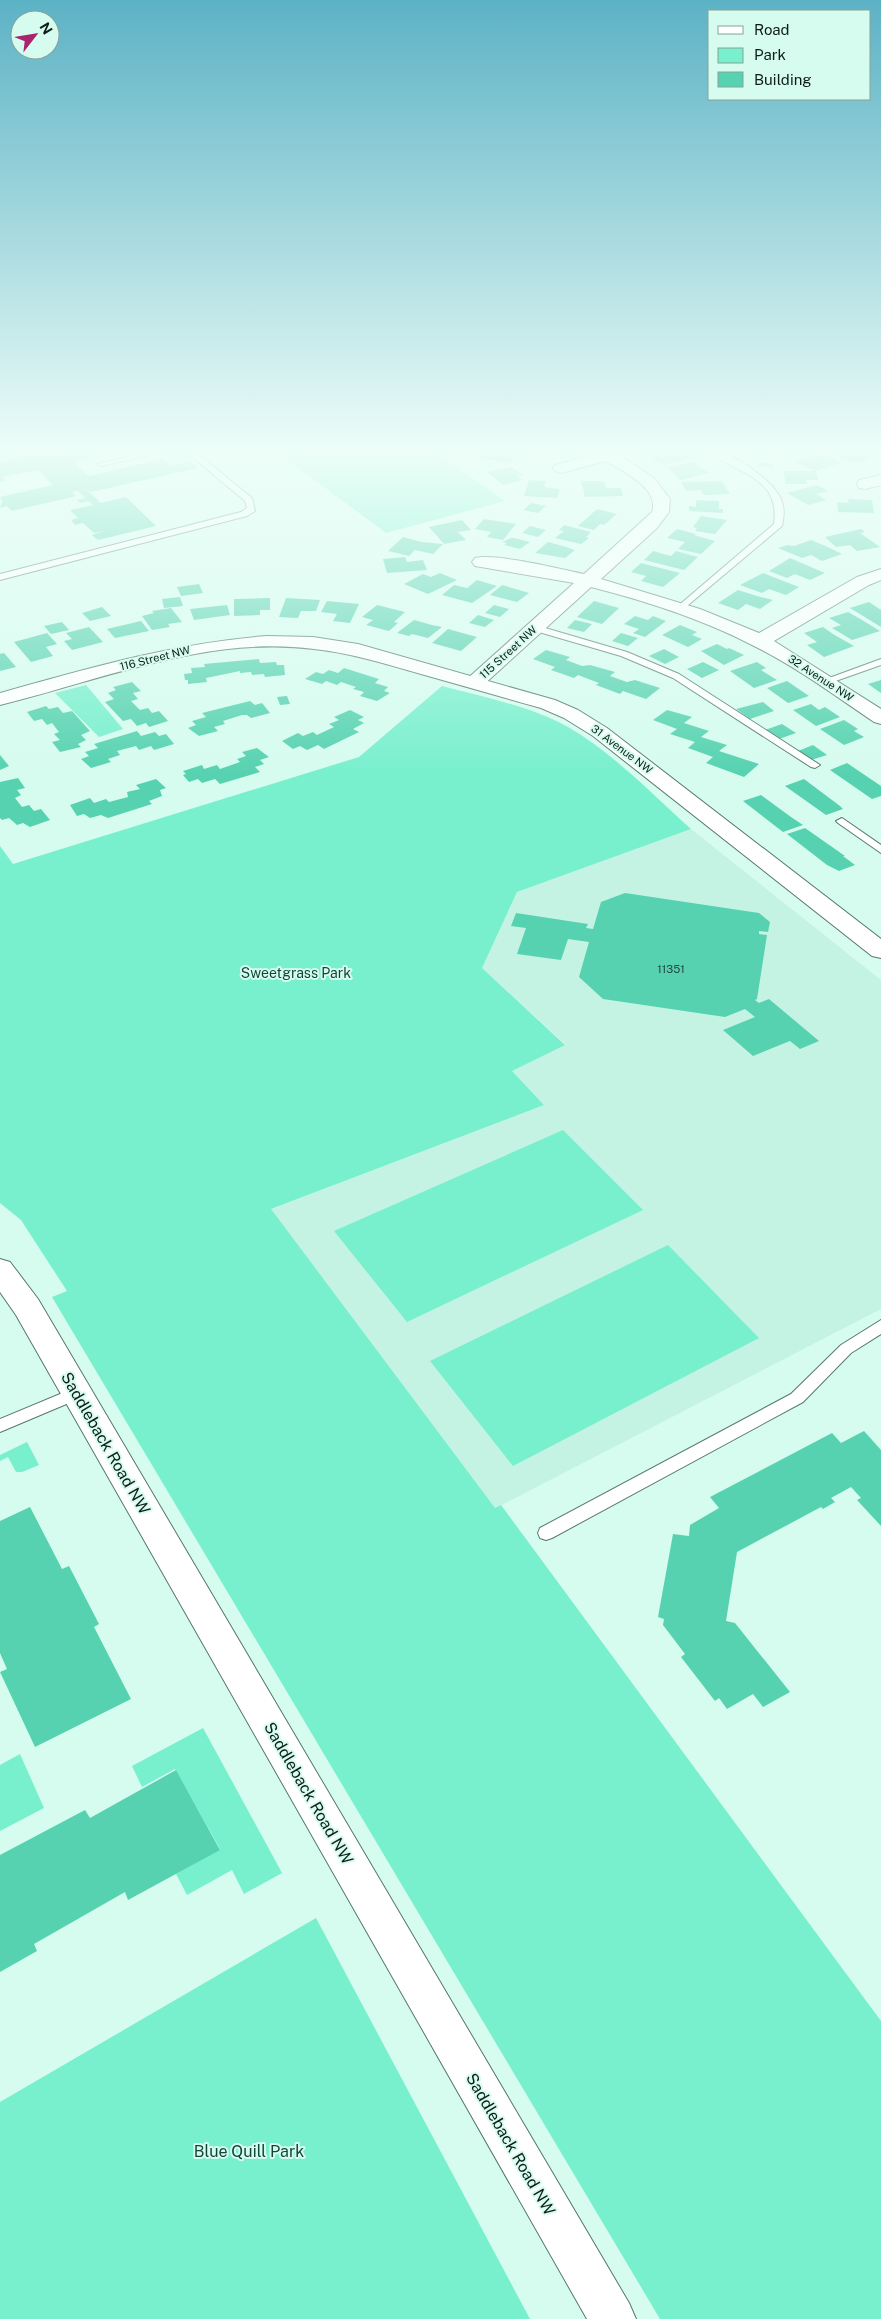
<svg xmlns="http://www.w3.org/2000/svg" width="881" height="2319" viewBox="0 0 881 2319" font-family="'Public Sans',sans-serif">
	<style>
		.built { fill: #c4f3e3 }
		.green { fill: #78efcd }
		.building { fill: #56d2b0 }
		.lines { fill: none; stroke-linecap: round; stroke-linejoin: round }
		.service-casing { stroke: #57786d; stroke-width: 2 }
		.minor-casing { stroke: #57786d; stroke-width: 2 }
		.tertiary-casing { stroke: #57786d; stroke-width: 2 }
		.service { fill: #fff; fill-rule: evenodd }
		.minor { fill: #fff; fill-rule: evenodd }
		.tertiary { fill: #fff; fill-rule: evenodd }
		.labels { text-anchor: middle; stroke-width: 4; stroke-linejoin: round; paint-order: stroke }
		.far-street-label { font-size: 11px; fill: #0f1d18; stroke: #d6fcef }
		.number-label { font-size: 11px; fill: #214a3e }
		.park-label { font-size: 14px; fill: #104638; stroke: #d6fcef }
		.near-street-label { font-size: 16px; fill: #0f1d18; stroke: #d6fcef }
		.near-park-label { font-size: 16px; fill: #104638; stroke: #d6fcef }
	</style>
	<rect width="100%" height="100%" fill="#d6fcef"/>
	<path class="built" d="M 691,829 L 881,980 L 881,1309 L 467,1523 L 243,1220 L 544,1105 L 512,1071 L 565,1044 L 482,968 L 517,892 Z"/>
	<path class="green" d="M 274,450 L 432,450 L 505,501 L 386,533 Z
		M 86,685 L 123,729 L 99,737 L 55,693 Z
		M 442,686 C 483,697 530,706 568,727 C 612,752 653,795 691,829 L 517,892 L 482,968 L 565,1045 L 512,1071 L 544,1105 L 271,1209 L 495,1508 L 501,1505 L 881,2021 L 881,2319 L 660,2319 L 52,1297 L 67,1291 L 21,1220 L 0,1203 L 0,846 L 13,864 L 359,757 Z
		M 563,1130 L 643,1210 L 407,1322 L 334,1231 Z
		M 668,1245 L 759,1338 L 513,1466 L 430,1361 Z
		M 27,1442 L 39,1465 L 22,1472 L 16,1472 L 8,1457 L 0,1461 L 0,1455 Z
		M 203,1728 L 282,1873 L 244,1894 L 232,1870 L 187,1895 L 176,1874 L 220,1849 L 175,1769 L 142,1787 L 132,1766 Z
		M 20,1754 L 44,1808 L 0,1831 L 0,1765 Z
		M 316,1918 L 530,2319 L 0,2319 L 0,2102 Z"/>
	<path class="building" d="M 17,450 L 118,450 L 74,462 L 89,476 L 163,459 L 171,466 L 190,461 L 198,468 L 91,492 L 86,489 L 101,503 L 126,497 L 156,526 L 98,540 L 92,535 L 103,531 L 94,533 L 83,523 L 75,525 L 71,520 L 78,518 L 70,510 L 93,505 L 89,501 L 80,503 L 77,500 L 85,498 L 78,491 L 72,492 L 76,496 L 12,511 L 7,506 L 0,508 L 2,501 L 0,497 L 53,485 L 38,470 L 2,477 L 5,481 L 0,482 L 0,463 L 23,456 Z
		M 479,450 L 511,451 L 507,456 L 515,457 L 510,463 L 473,457 Z
		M 662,450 L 679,450 L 692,457 L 663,465 L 650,458 L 663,454 L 658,451 Z
		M 735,450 L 761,450 L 766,453 L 755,456 L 747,451 L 740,453 Z
		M 843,450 L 863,450 L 871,454 L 865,456 L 870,459 L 853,463 L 832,453 Z
		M 821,453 L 842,463 L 814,471 L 795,462 Z
		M 694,462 L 709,473 L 680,480 L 667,467 Z
		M 758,462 L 774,464 L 773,467 L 757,466 Z
		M 512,467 L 523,475 L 517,476 L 522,480 L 503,485 L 487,472 Z
		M 783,471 L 816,471 L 818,480 L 806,480 L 807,484 L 786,484 Z
		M 529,480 L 546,481 L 544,487 L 560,489 L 557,498 L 524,496 Z
		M 581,481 L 604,481 L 606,488 L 621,488 L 623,496 L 585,497 Z
		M 722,481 L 730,494 L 704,495 L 701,490 L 686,491 L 681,482 Z
		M 817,485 L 828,491 L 816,494 L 826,500 L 808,505 L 787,493 Z
		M 848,499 L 872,500 L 874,513 L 838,512 L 837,502 L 849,503 Z
		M 696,500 L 719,501 L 719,509 L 723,509 L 723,513 L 689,511 L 689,506 L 696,507 Z
		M 531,503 L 546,506 L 538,513 L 523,510 Z
		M 597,509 L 617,514 L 604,525 L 600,524 L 594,530 L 578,526 Z
		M 701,516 L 727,520 L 715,534 L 695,531 L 697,528 L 693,527 Z
		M 484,519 L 516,524 L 503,540 L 487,537 L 491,532 L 475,529 Z
		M 462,520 L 471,530 L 458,532 L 466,540 L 444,544 L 429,527 Z
		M 564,525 L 591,532 L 586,537 L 589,538 L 581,544 L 555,538 L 564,531 L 559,530 Z
		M 530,526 L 546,530 L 538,537 L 522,533 Z
		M 677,529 L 696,534 L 694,535 L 715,541 L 701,554 L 678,549 L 685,542 L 667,538 Z
		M 861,529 L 865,532 L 860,533 L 880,547 L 857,551 L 850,545 L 836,547 L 825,537 Z
		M 403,537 L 422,542 L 443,544 L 433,554 L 415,550 L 409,556 L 388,551 Z
		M 511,538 L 514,538 L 530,542 L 520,549 L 504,545 L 507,543 L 502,542 Z
		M 811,540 L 828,547 L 842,554 L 822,561 L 811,555 L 802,558 L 778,548 L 787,545 L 794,546 Z
		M 548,542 L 563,546 L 575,550 L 565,558 L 535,553 Z
		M 653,551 L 671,556 L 676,551 L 698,557 L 684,570 L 644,560 Z
		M 405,557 L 407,562 L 423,560 L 427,570 L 387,573 L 383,559 Z
		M 790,558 L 825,573 L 810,580 L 795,574 L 787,578 L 769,571 Z
		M 641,563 L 680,573 L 663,587 L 641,581 L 646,576 L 631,572 Z
		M 440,573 L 457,580 L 428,594 L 404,584 L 423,574 L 431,577 Z
		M 763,573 L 786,582 L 799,587 L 786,595 L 769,589 L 762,593 L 740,585 Z
		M 477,580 L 497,586 L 472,603 L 442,595 L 454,585 L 467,588 Z
		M 199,584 L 203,593 L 181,596 L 177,587 Z
		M 502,585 L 529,593 L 517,602 L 490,595 Z
		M 738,590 L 757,596 L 773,600 L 760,609 L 746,604 L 738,610 L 718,603 Z
		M 180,597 L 183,606 L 164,608 L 162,599 Z
		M 270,598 L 270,610 L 260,610 L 260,615 L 234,616 L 234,599 Z
		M 286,598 L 320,600 L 316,611 L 301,611 L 298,618 L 279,617 Z
		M 327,601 L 359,604 L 350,623 L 333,621 L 337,614 L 321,612 Z
		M 594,601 L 619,608 L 602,624 L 577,617 Z
		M 869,602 L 881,610 L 881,627 L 850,608 Z
		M 227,605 L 230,615 L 194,620 L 190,609 Z
		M 377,605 L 405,612 L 394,622 L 398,623 L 389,631 L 366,625 L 373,620 L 362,617 Z
		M 494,605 L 509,609 L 500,617 L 485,613 Z
		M 102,607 L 111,616 L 90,621 L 82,613 Z
		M 171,608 L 182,622 L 168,624 L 170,627 L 152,630 L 142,616 L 154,613 L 152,611 Z
		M 848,612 L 862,620 L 880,631 L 852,640 L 832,628 L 841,625 L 829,618 Z
		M 478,615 L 494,620 L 485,627 L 469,623 Z
		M 635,616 L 648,620 L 653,616 L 666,621 L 645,637 L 633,633 L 639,629 L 624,624 Z
		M 414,620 L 432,625 L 442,627 L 428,638 L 412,634 L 409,636 L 397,633 Z
		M 575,620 L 592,624 L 584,632 L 567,628 Z
		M 141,621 L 149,631 L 115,638 L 107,629 Z
		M 62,622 L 69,630 L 51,634 L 44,626 Z
		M 680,625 L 697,632 L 692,635 L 702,639 L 688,647 L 662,635 Z
		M 89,627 L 103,642 L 72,650 L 64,641 L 72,639 L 66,633 Z
		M 823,627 L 833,634 L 854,646 L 824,657 L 807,645 L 817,642 L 804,633 Z
		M 448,629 L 477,637 L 461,651 L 432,643 Z
		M 47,633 L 57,644 L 46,647 L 53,656 L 31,662 L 14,642 Z
		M 621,633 L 638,638 L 628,646 L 612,641 Z
		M 717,644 L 727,649 L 729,648 L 744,655 L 724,665 L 701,651 Z
		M 664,649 L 679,657 L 665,664 L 649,656 Z
		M 546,650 L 570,657 L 566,660 L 582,666 L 590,665 L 615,672 L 610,676 L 627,682 L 635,680 L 660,688 L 646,699 L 623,691 L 620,694 L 596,685 L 599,683 L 578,675 L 574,678 L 551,670 L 555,667 L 533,659 Z
		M 4,653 L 16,667 L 0,671 L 0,654 Z
		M 259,659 L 260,663 L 276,662 L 277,665 L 284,665 L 285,675 L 265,677 L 264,674 L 252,675 L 251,672 L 240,673 L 240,671 L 206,678 L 207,682 L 188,684 L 188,680 L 185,680 L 184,674 L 192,673 L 191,668 L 205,667 L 204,664 Z
		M 703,662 L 719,670 L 702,678 L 687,669 Z
		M 757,662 L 766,668 L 761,670 L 777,680 L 754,688 L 730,671 Z
		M 344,668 L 379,679 L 375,683 L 388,687 L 384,691 L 390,693 L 377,701 L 360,696 L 364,692 L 353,689 L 356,687 L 341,682 L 337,685 L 326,681 L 322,684 L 305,679 L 316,672 L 323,674 L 329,670 L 338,673 Z
		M 881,680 L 881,693 L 868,684 Z
		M 787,681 L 809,696 L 788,703 L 767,688 Z
		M 132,682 L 141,691 L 133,693 L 138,699 L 131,701 L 140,710 L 148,708 L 152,713 L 159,711 L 168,721 L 149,727 L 146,723 L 137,726 L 131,719 L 123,721 L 105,702 L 114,699 L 108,693 L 116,690 L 113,687 Z
		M 287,696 L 290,704 L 280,705 L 277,697 Z
		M 250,701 L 255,705 L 262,703 L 270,713 L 251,718 L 247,715 L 242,715 L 223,721 L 225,724 L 214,727 L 218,731 L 199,736 L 188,728 L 196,725 L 192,721 L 206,717 L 202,713 Z
		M 763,702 L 774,711 L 750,719 L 736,709 Z
		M 811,704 L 819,710 L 825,707 L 840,717 L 816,726 L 793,710 Z
		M 46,706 L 49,709 L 58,707 L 63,713 L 72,711 L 90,731 L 81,735 L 86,740 L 78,744 L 81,747 L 60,752 L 52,742 L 60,740 L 54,734 L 59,732 L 52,723 L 47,725 L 42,719 L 34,721 L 27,712 Z
		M 350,710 L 364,717 L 358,720 L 364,723 L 353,729 L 359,732 L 324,749 L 318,745 L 307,750 L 300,746 L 293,749 L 282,741 L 298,733 L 303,736 L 313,732 L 317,735 L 334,727 L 329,724 L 339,720 L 334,717 Z
		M 667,710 L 692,717 L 684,723 L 709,731 L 701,737 L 727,745 L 719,751 L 759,764 L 744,777 L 706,763 L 713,757 L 688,748 L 695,742 L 670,734 L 677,729 L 653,720 Z
		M 844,720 L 858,729 L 854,731 L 864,737 L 844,745 L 820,729 Z
		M 782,724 L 796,733 L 779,739 L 765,730 Z
		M 137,731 L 141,736 L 155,732 L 159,736 L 166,734 L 174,744 L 154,750 L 151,746 L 139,750 L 136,746 L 117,751 L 120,755 L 108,759 L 111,762 L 91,768 L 81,759 L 89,756 L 85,752 L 98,748 L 94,744 Z
		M 813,745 L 827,755 L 811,760 L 798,751 Z
		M 257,748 L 269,757 L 260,760 L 264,764 L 255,767 L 260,772 L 220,784 L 215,779 L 202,783 L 198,779 L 189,782 L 183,775 L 186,774 L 183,771 L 202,765 L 204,769 L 217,765 L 220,769 L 240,762 L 237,759 L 246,756 L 242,752 Z
		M 0,755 L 9,766 L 0,770 Z
		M 847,763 L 881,786 L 881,796 L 872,799 L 830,770 Z
		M 18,778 L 25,788 L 17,790 L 21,795 L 15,798 L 22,807 L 29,805 L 34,811 L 41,809 L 50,820 L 30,827 L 23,823 L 17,825 L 9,818 L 2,820 L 0,818 L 0,782 Z
		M 156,779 L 166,788 L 160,790 L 162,796 L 149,801 L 152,804 L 108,818 L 101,815 L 90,818 L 84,814 L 77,816 L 70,805 L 90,798 L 94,803 L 106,799 L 109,802 L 128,797 L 127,792 L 140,789 L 136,785 Z
		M 804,779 L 840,806 L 843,809 L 826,815 L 785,786 Z
		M 761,795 L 791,817 L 803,825 L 783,832 L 743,801 Z
		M 805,828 L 845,856 L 843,856 L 855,865 L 839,871 L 827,865 L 787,834 Z
		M 625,893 L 759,913 L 770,922 L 768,932 L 759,931 L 759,934 L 767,935 L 757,999 L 755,1000 L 759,1003 L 769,999 L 819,1041 L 800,1049 L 790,1041 L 753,1056 L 723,1030 L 755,1017 L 745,1009 L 725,1017 L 603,999 L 579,977 L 589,942 L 568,939 L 561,960 L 517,954 L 526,928 L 511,926 L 516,913 L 588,924 L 586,928 L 593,929 L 601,902 Z
		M 864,1431 L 881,1450 L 881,1526 L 857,1500 L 861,1498 L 851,1487 L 831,1498 L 835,1502 L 823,1509 L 821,1507 L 737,1552 L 726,1621 L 735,1623 L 790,1692 L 763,1707 L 753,1694 L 727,1709 L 719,1698 L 715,1701 L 681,1657 L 685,1654 L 663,1625 L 664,1619 L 658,1617 L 673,1534 L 689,1536 L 690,1525 L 719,1508 L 710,1497 L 832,1433 L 841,1443 Z
		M 30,1507 L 62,1569 L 69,1566 L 99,1624 L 94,1627 L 131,1699 L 35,1747 L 0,1672 L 7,1669 L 0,1653 L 0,1521 Z
		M 176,1770 L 220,1850 L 128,1900 L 125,1892 L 34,1944 L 37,1951 L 0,1972 L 0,1855 L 85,1810 L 90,1818 Z"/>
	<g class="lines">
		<g class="service-casing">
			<path id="service" d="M 157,450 L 172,450 L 101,466 L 97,464 Z
				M 184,450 L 193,450 L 252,498 L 255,511 L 247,516 L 0,580 L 0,574 L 241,512 L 247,508 L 245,501 Z
				M 707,450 C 728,449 772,479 781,499 C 785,508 784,517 782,526 L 681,611 L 676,608 L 678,606 L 774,524 C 781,475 734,474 707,450 Z
				M 535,625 L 627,652 L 679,674 L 820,765 L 815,768 L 811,767 L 673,678 L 621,656 L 532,630 L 530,628 Z
				M 881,659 L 881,665 L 830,683 L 821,681 Z
				M 842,818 L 881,845 L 881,853 L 838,823 L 836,821 Z
				M 881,1320 L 881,1334 L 851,1353 L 803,1402 L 552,1538 L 546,1540 L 540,1538 L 538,1533 L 540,1528 L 791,1394 L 841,1345 Z
				M 77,1387 L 83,1389 L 85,1393 L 83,1397 L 0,1432 L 0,1419 Z"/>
		</g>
		<g class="minor-casing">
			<path id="minor" d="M 589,450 L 625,450 L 627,453 L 622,457 L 654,478 L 670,499 L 669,512 L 657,528 L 601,579 L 700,609 L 759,633 L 857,577 L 881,569 L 881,580 L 869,585 L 774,641 L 881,709 L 881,724 L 874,722 C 834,695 795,666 752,645 C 702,619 646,601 591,587 L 481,687 L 467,687 L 464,683 L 467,679 L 574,583 L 475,566 L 472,562 L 475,558 C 496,553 560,569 584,574 L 652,512 C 660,488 622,471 606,461 L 561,473 L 555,471 L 553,468 L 555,465 L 593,455 Z
				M 881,475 L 881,485 L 865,489 L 859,488 L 857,484 L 859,480 Z"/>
		</g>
		<g class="tertiary-casing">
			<path id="tertiary" d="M 267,636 L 313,637 L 358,644 L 555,700 L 578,710 L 607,728 L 881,939 L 881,958 L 872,956 L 593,736 L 564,718 L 541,708 C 501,697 461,685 421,674 C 386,664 351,653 314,649 C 207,635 102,680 0,705 L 0,693 C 89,668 175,643 267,636 Z
				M 0,1259 L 10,1262 L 38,1299 L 629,2303 L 636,2319 L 587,2319 L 16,1315 L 0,1292 Z"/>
		</g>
		<use href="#service" class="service"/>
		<use href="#minor" class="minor"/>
		<use href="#tertiary" class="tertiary"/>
	</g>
	<linearGradient id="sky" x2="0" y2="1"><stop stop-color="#5cb2c5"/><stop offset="0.58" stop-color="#edfef8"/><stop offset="1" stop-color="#edfef8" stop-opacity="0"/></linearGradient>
	<rect width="881" height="775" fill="url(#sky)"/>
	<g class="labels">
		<g class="far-street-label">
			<text transform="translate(508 652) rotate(-42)" y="4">115 Street NW</text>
			<text transform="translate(155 658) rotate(-14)" y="4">116 Street NW</text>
			<text transform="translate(821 678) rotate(33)" y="4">32 Avenue NW</text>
			<text transform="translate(622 749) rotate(37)" y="4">31 Avenue NW</text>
		</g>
		<g class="number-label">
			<text x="671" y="973">11351</text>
		</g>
		<g class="park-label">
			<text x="296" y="978">Sweetgrass Park</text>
		</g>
		<g class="near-street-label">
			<text transform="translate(106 1443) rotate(60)" y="6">Saddleback Road NW</text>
			<text transform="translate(309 1793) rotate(60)" y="6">Saddleback Road NW</text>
			<text transform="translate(511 2144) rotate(60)" y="6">Saddleback Road NW</text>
		</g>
		<g class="near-park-label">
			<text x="249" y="2157">Blue Quill Park</text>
		</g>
	</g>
	<rect x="708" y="10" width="162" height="90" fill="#d6fcef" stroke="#86a399"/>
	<rect x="718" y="26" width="25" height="8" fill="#ffffff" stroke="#86a399"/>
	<text x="754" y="35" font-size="15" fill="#0f1d18">Road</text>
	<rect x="718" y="48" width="25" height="15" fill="#78efcd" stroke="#86a399"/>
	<text x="754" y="60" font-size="15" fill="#0f1d18">Park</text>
	<rect x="718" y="72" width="25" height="15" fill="#56d2b0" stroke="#86a399"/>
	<text x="754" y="85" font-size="15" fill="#0f1d18">Building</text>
	<g transform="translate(35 35) rotate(59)"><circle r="24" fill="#d6fcef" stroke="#86a399"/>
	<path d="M0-4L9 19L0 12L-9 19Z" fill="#a9246d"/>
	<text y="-8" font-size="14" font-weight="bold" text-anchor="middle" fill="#0f1d18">N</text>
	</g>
</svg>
